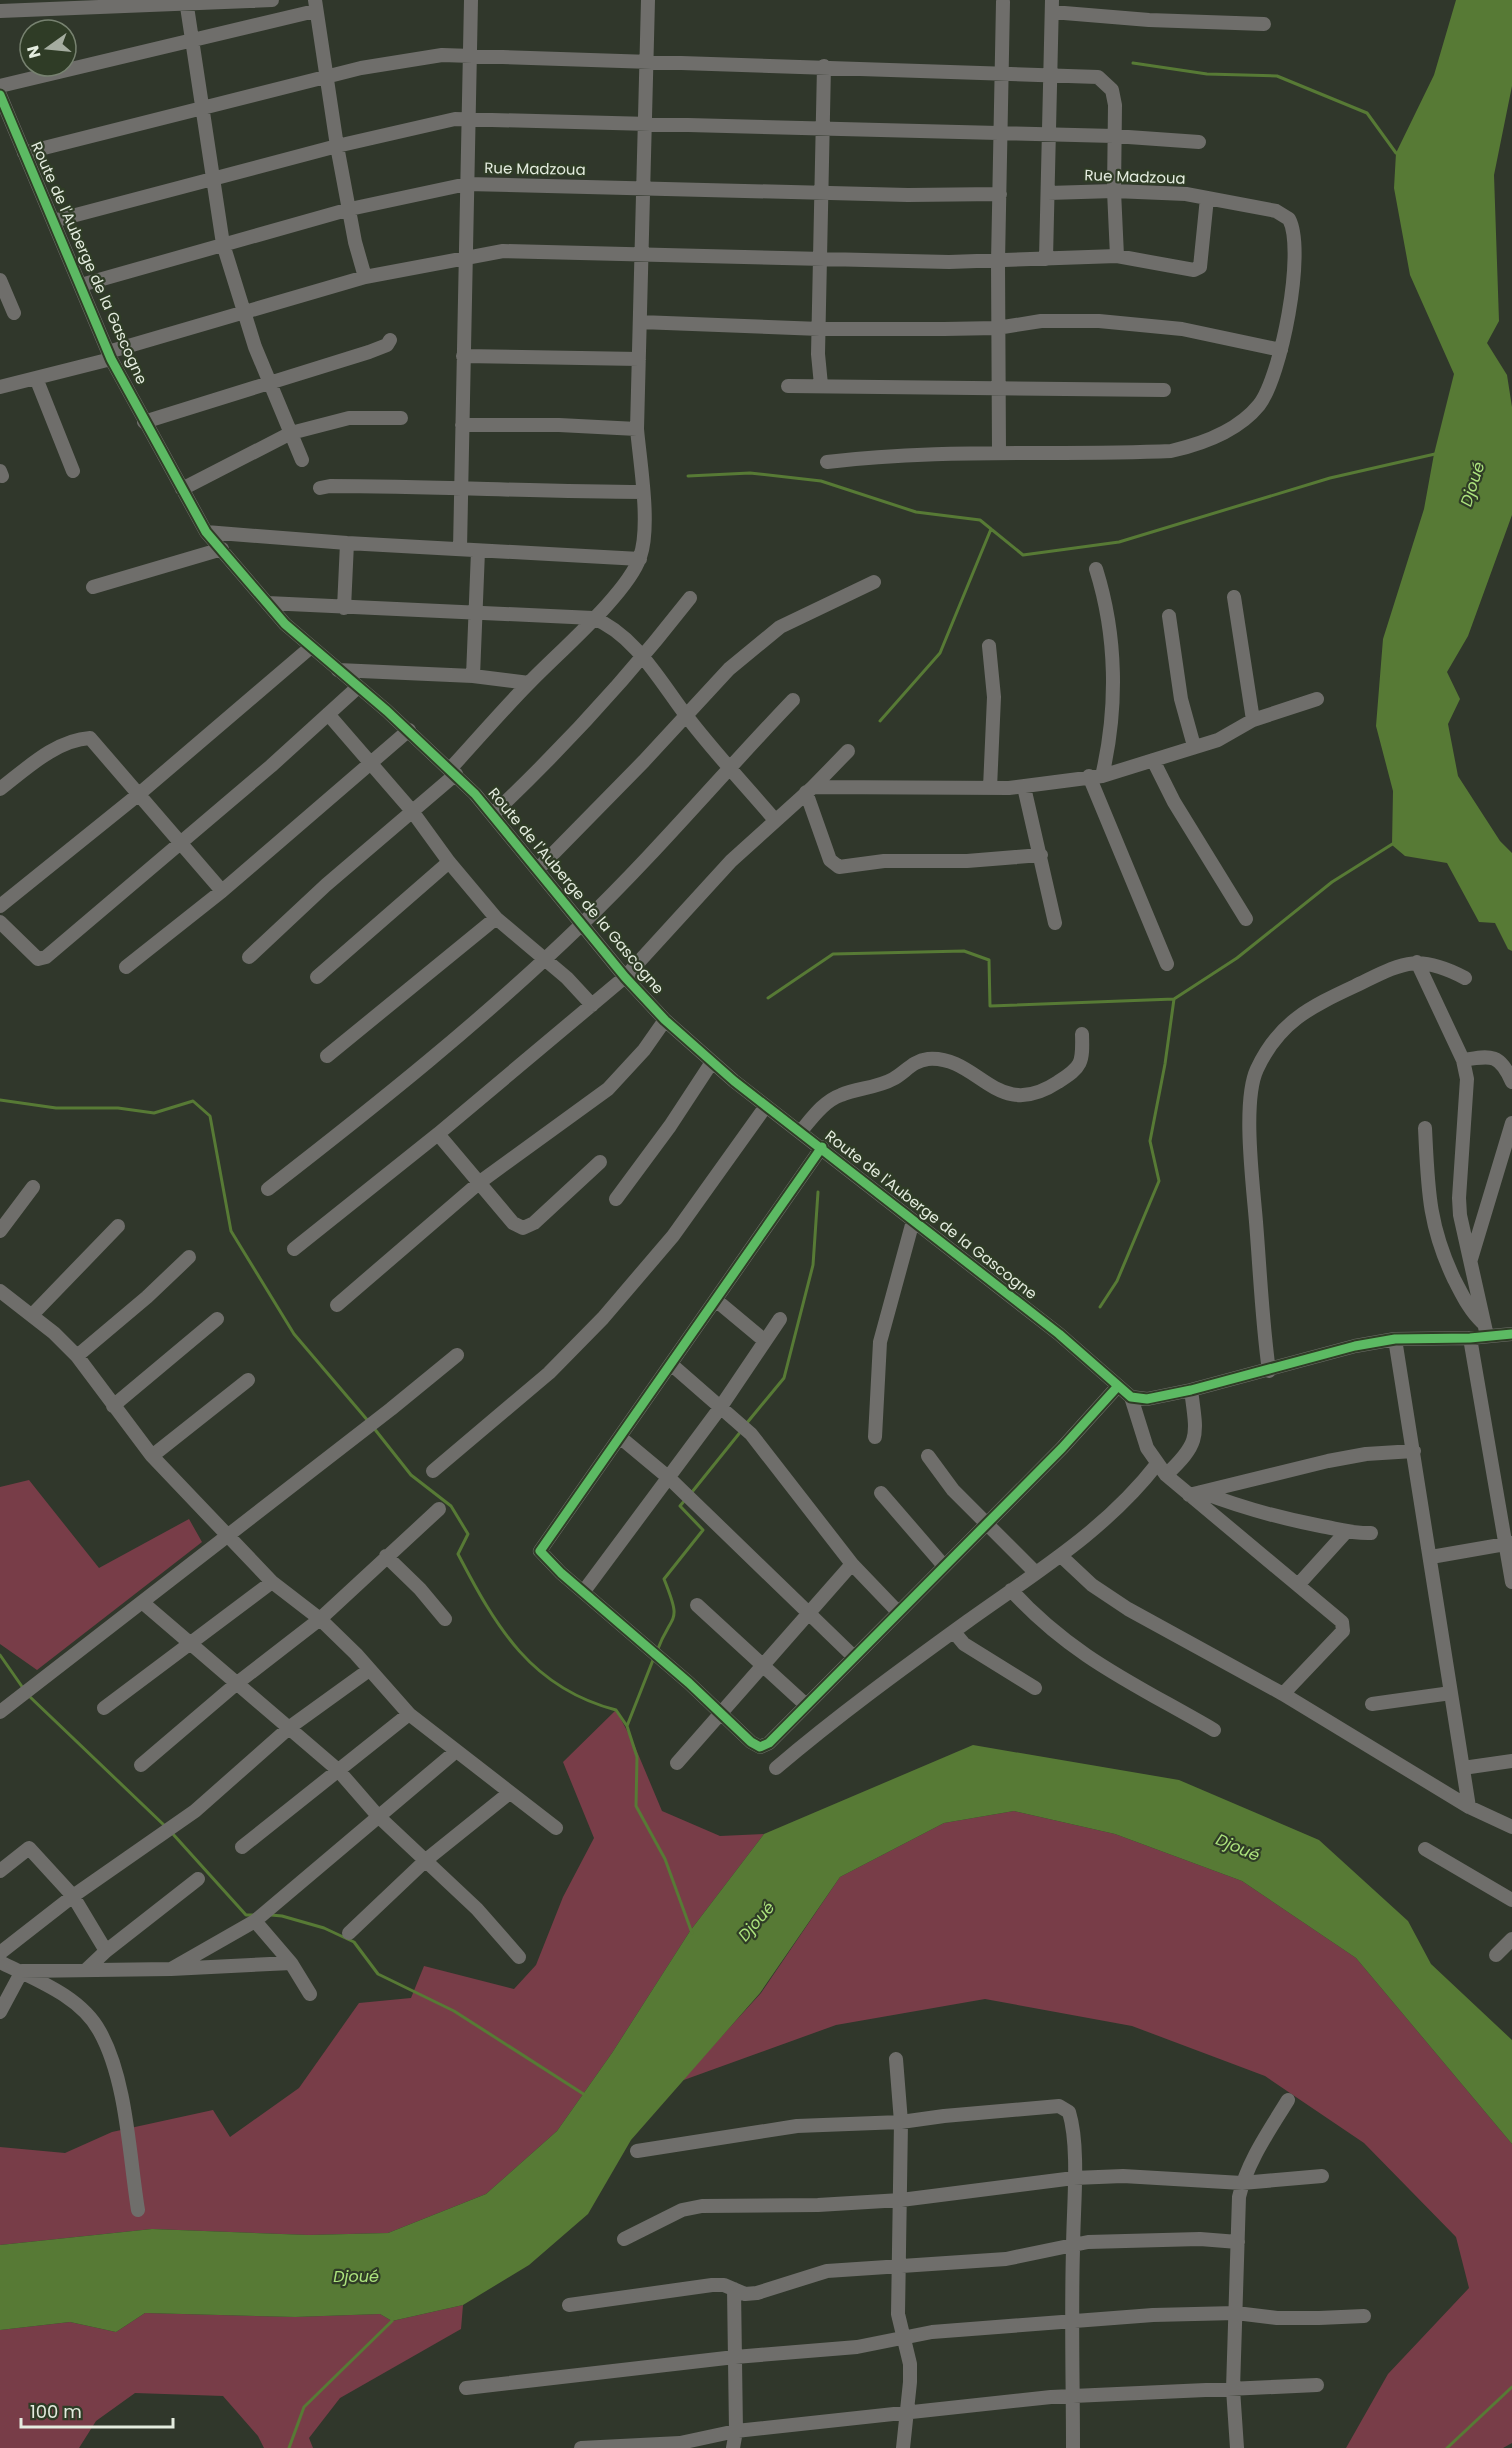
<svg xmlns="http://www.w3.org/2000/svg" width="1512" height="2448" viewBox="0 0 1512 2448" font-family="Poppins,sans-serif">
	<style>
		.green { fill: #783d48 }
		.water { fill: #577a35 }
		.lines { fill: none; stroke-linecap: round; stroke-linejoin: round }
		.stream { stroke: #577a35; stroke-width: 3 }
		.minor { stroke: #6f6e6b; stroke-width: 14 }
		.cycleway-casing { stroke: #2f3c26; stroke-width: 13 }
		.cycleway { stroke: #5cba63; stroke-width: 9 }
		.labels { text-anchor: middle; stroke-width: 4.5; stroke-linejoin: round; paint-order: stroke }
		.street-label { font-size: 15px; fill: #e4ecdf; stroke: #2f3c26 }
		.water-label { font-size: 16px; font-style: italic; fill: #ade47e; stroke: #2f3c26 }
	</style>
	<rect width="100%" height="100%" fill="#30372b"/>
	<path class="green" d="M 29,1480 L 99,1568 L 189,1519 L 202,1542 L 37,1670 L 0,1644 L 0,1487 Z
		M 616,1710 L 633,1742 L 662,1811 L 720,1836 L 764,1834 L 690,1931 L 612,2053 L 557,2131 L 486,2194 L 388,2233 L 309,2235 L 152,2229 L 0,2245 L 0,2147 L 65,2153 L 112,2132 L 213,2110 L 230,2137 L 299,2088 L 359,2003 L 411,1998 L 424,1966 L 514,1989 L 536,1965 L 563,1897 L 594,1838 L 563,1762 Z
		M 1014,1811 L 1115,1834 L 1242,1881 L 1356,1958 L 1512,2144 L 1512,2443 L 1503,2448 L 1346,2448 L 1388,2374 L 1469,2288 L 1456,2237 L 1364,2143 L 1265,2076 L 1132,2026 L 985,1999 L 836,2025 L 681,2081 L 761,1993 L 840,1877 L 944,1823 Z
		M 463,2305 L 461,2329 L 340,2398 L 309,2438 L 313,2448 L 264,2448 L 258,2436 L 223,2396 L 135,2393 L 96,2421 L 79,2448 L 0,2448 L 0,2330 L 70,2322 L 116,2332 L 145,2313 L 295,2317 L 380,2314 L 392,2321 Z"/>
	<path class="water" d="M 1456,0 L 1512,0 L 1512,86 L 1494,175 L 1499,321 L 1487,343 L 1507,375 L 1512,407 L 1512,515 L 1468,636 L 1447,672 L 1460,699 L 1448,724 L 1458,776 L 1500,841 L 1512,853 L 1512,951 L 1508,949 L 1495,923 L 1479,922 L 1447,863 L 1405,856 L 1392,845 L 1393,791 L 1376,726 L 1383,639 L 1424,509 L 1434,454 L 1454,374 L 1410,275 L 1394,188 L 1396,153 L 1434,75 Z
		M 973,1745 L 1179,1780 L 1319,1840 L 1408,1921 L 1431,1964 L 1512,2040 L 1512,2144 L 1356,1958 L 1242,1881 L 1115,1834 L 1014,1811 L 944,1823 L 840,1877 L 760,1993 L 631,2140 L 588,2214 L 529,2265 L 463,2305 L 392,2321 L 380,2314 L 295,2317 L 145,2313 L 116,2332 L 70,2322 L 0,2330 L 0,2245 L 152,2229 L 309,2235 L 388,2233 L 486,2194 L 557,2131 L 612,2053 L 690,1931 L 764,1834 Z"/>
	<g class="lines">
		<path class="stream" d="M 1133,63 L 1207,74 L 1277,76 L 1367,113 L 1396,153
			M 688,476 L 750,473 L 821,481 L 916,512 L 980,520 L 1023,555 L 1119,542 L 1330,478 L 1435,454
			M 880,721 L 940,653 L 991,529
			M 768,998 L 833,954 L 964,951 L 989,960 L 990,1006 L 1174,999 L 1237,958 L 1332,882 L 1394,843
			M 0,1100 L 56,1108 L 118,1108 L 154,1113 L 193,1101 L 210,1116 L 231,1231 L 294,1334 L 369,1422
			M 1100,1307 L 1117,1281 L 1159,1181 L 1150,1141 L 1165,1064 L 1174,999
			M 746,1424 L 784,1378 L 813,1265 L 818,1192
			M 373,1427 L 411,1475 L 451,1506 L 468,1534 L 458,1554 C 496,1627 531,1688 616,1710 L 627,1726 L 637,1757 L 636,1806 L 665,1859 L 692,1933
			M 692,1492 L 742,1430
			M 657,1651 C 672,1611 683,1626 664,1579 L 703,1530 L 680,1506 L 685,1500
			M 0,1655 L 23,1688
			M 29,1696 L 165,1826
			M 627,1726 L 653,1660
			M 172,1833 L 246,1915 L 255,1915
			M 271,1915 L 282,1916 L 324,1928 L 354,1942 L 378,1974 L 454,2011 L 585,2095
			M 289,2448 L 304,2407 L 392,2321 L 392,2318
			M 1447,2448 L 1512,2387"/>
		<path class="minor" d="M 186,0 L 223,244 L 255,347 L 302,460
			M 315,0 L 337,146 L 355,242 L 365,277
			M 0,11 L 272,0
			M 1052,12 L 1149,20 L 1264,24
			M 0,86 L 315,11
			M 0,95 L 111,359 L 206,532 L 285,624 L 387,711 L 475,794 L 625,977 L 665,1020 L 734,1081 L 1059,1334 L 1131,1397 L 1147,1399 L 1191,1390 L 1355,1346 L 1395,1339 L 1470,1338 L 1512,1334
			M 24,153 L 361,68 L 442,55 L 1098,77 L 1112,90 L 1115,105 L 1114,191 L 1117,256
			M 53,221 L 337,146 L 455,119 L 1114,136 L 1199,142
			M 1046,259 L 1052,0
			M 0,280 L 14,313
			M 81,285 L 350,209 L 467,184 L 908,195 L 1000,194
			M 640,322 L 820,329 L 944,329 L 997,328 L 1041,321 L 1099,321 L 1182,329 L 1281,350
			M 108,352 L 365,277 L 503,251 L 949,262 L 1117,256 L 1194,270 L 1200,267 L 1207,198
			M 463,356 L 639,359
			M 36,378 L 73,471
			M 821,385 L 818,354 L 824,66
			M 788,386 L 1164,390
			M 0,387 L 111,359
			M 144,422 L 369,352 L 387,345 L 390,340
			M 462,425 L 559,425 L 637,429
			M 999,453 L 998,262 L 1003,2
			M 827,462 C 941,448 1056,456 1171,451 C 1202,444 1238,431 1259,405 C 1281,377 1306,251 1289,219 L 1276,211 L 1186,194 L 1114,191 L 1048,193
			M 0,471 L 2,476
			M 320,488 L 330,486 C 435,486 539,492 643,492
			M 182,489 L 291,433 L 349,418 L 401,418
			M 206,532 L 347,543 L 640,559
			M 460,549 L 471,0
			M 1096,569 C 1117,636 1118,708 1102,776
			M 93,587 L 222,549
			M 1234,597 L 1253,720
			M 267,603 L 593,618 C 634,634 660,681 685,714 C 713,751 745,785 775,820
			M 344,608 L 347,543
			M 1169,616 L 1181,699 L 1194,746
			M 989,646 L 994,697 L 990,788
			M 338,670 L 473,676 L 529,683
			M 473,676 L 478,551
			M 328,714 L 412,811 L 449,862 L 496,918 L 567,978 L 592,1005
			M 1153,760 L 1174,802 L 1246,919
			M 450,769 C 477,740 503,709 531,681 C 559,652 628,593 640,557 C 651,526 640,463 637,429 L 648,0
			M 1089,776 L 1167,964
			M 813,787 L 848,751
			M 1024,787 L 1055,923
			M 0,789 C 26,769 56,740 90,738 L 222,891
			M 806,792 L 830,860 L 839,867 L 884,861 L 967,861 L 1041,855
			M 493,814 C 565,746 630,675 690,598
			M 538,869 L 644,761 L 729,669 L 780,627 L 874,582
			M 0,906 L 139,794 L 311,647
			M 0,922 L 38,959 L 46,957 L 271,766 L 358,687
			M 249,957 L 326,885 L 456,774
			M 1417,962 L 1463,1060 L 1467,1079 L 1459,1198 L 1460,1215 L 1487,1336
			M 126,967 L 222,891 L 409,730
			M 317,977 L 449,862
			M 327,1056 L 496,918
			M 1463,1060 C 1492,1055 1500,1054 1512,1082
			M 1425,1128 C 1428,1188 1428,1224 1454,1279 C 1462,1294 1469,1310 1482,1322
			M 801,1131 C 812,1118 824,1101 841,1095 C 857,1088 877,1088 893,1079 C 906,1072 912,1061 928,1059 C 979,1055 996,1123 1058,1082 C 1082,1067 1083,1063 1082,1034
			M 438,1134 L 513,1223 L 523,1228 L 534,1223 L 600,1162
			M 822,1147 L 540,1551 L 561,1573 L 689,1683 L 751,1742 L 760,1747 L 769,1743 L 1062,1448 L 1118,1386
			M 268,1189 C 375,1106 483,1020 581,925 C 655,854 722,774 793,700
			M 616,1199 L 670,1126 L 712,1062
			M 0,1231 L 33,1187
			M 294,1249 L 438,1134 L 625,977 L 731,861 L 813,787 L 1009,788 L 1102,776 L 1218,740 L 1253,720 L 1317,699
			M 1471,1259 L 1512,1123
			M 0,1291 L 54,1333 L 77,1356 L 152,1456 L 272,1582 L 320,1619 L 356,1654 L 409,1714 L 556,1828
			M 717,1301 L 765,1341
			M 337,1305 L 480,1182 L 608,1089 L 644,1050 L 665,1020
			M 32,1315 L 118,1226
			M 1470,1338 L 1512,1582
			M 1395,1339 L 1469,1807
			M 77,1356 L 147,1297 L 189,1257
			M 672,1365 L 751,1434 L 852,1564 L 898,1612
			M 1269,1371 C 1262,1321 1260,1271 1256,1222 C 1253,1184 1242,1101 1257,1069 C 1279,1022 1310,1007 1355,986 C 1401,964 1416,952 1465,978
			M 1131,1397 L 1147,1448 L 1166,1475 L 1342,1622 L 1343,1631 L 1340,1634 L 1283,1694
			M 113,1406 L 217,1319
			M 875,1437 L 880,1342 L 913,1221
			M 621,1438 L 669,1478 L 854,1657
			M 152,1456 L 248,1380
			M 928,1456 L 953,1490 L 1036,1573
			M 433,1471 L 549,1373 L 603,1318 L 673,1236 L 766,1106
			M 1166,1475 C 1201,1442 1197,1436 1191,1390
			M 1201,1492 C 1240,1507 1279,1518 1321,1526 C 1338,1529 1353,1534 1371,1533
			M 881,1493 L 944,1566
			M 1189,1495 L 1328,1461 L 1366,1454 L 1414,1451
			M 386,1556 L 420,1589 L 445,1619
			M 1061,1556 L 1092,1585 L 1128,1609 L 1283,1694 L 1469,1807 L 1512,1827
			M 1431,1557 L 1512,1543
			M 1298,1585 L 1346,1532
			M 1011,1590 C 1073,1658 1137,1685 1214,1730
			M 584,1591 L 720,1408 L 780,1319
			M 142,1602 L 338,1770 L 378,1816 L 477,1909 L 519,1957
			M 697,1605 L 806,1705
			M 954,1632 L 964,1644 L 1035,1688
			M 1372,1704 L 1451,1693
			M 104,1708 L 272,1582
			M 0,1712 L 391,1409 L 457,1355
			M 677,1763 L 852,1564
			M 141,1765 L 236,1684 L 320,1619 L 439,1509
			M 776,1768 C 837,1716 903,1668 968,1621 C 1035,1573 1106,1530 1157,1464
			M 1463,1768 L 1512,1761
			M 242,1847 L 409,1714
			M 1425,1849 L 1512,1900
			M 0,1871 L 29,1848 L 73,1896 L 106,1951
			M 255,1921 L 291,1963 L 310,1994
			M 349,1933 L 426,1860 L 508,1794
			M 0,1953 L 73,1896 L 195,1811 L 290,1727 L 369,1670
			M 1496,1955 L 1512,1939
			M 0,1962 C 34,1979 81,1996 100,2032 C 127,2081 129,2155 138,2210
			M 87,1969 L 106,1951 L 198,1879
			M 171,1969 L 255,1921 L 455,1752
			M 0,2012 L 22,1971 L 171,1969 L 291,1963
			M 896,2059 L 901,2122 L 898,2314 L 910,2364 L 910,2382 L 903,2448
			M 637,2151 L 797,2126 L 901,2122 L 944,2116 L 1059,2106 L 1069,2112 C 1080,2148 1073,2210 1073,2250 C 1071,2316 1073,2382 1073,2448
			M 624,2239 L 682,2210 L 702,2206 L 818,2205 L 901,2200 L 1074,2178 L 1123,2176 L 1242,2183 L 1322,2176
			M 569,2305 L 712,2285 L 724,2285 L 745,2294 L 757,2293 L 827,2271 L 1006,2259 L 1088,2242 L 1200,2239 L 1238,2242
			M 466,2388 L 735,2357 L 857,2347 L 932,2332 L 1153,2315 L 1236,2313 L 1277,2318 L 1319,2318 L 1364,2316
			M 581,2448 L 680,2443 L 736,2431 L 1051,2397 L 1317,2385
			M 733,2448 L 736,2431 L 734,2289
			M 1237,2448 L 1233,2389 L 1239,2197 C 1247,2162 1269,2131 1288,2100"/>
		<g class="cycleway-casing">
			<path id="cycleway" d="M 0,95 L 111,359 L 206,532 L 285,624 L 387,711 L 475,794 L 625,977 L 665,1020 L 734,1081 L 1059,1334 L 1131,1397 L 1147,1399 L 1191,1390 L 1355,1346 L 1395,1339 L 1470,1338 L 1512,1334
				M 822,1147 L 540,1551 L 561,1573 L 689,1683 L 751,1742 L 760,1747 L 769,1743 L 1062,1448 L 1118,1386"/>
		</g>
		<use href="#cycleway" class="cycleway"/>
	</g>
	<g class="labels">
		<g class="street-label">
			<text transform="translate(535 169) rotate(1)" y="5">Rue Madzoua</text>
			<text transform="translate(1135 177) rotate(2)" y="5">Rue Madzoua</text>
			<text transform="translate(89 263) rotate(66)" y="5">Route de l'Auberge de la Gascogne</text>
			<text transform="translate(576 891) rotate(50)" y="5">Route de l'Auberge de la Gascogne</text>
			<text transform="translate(931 1215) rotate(38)" y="5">Route de l'Auberge de la Gascogne</text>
		</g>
		<g class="water-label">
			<text transform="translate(1472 484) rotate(-72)" y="6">Djoué</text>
			<text transform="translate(1238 1847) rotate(23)" y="6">Djoué</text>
			<text transform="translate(756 1921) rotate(-49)" y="6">Djoué</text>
			<text x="356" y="2282">Djoué</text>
		</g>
	</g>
	<g transform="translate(48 48) rotate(255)"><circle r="28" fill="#2f3c26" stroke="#778270" stroke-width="1.5"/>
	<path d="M0-4.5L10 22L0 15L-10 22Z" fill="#a5ada0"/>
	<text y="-9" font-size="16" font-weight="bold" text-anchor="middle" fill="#e4ecdf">N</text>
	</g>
	<path d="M21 2418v9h152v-9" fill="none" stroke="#e4ecdf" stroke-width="3"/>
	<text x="30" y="2418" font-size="18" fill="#e4ecdf" stroke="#2f3c26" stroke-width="4.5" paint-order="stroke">100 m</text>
</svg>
